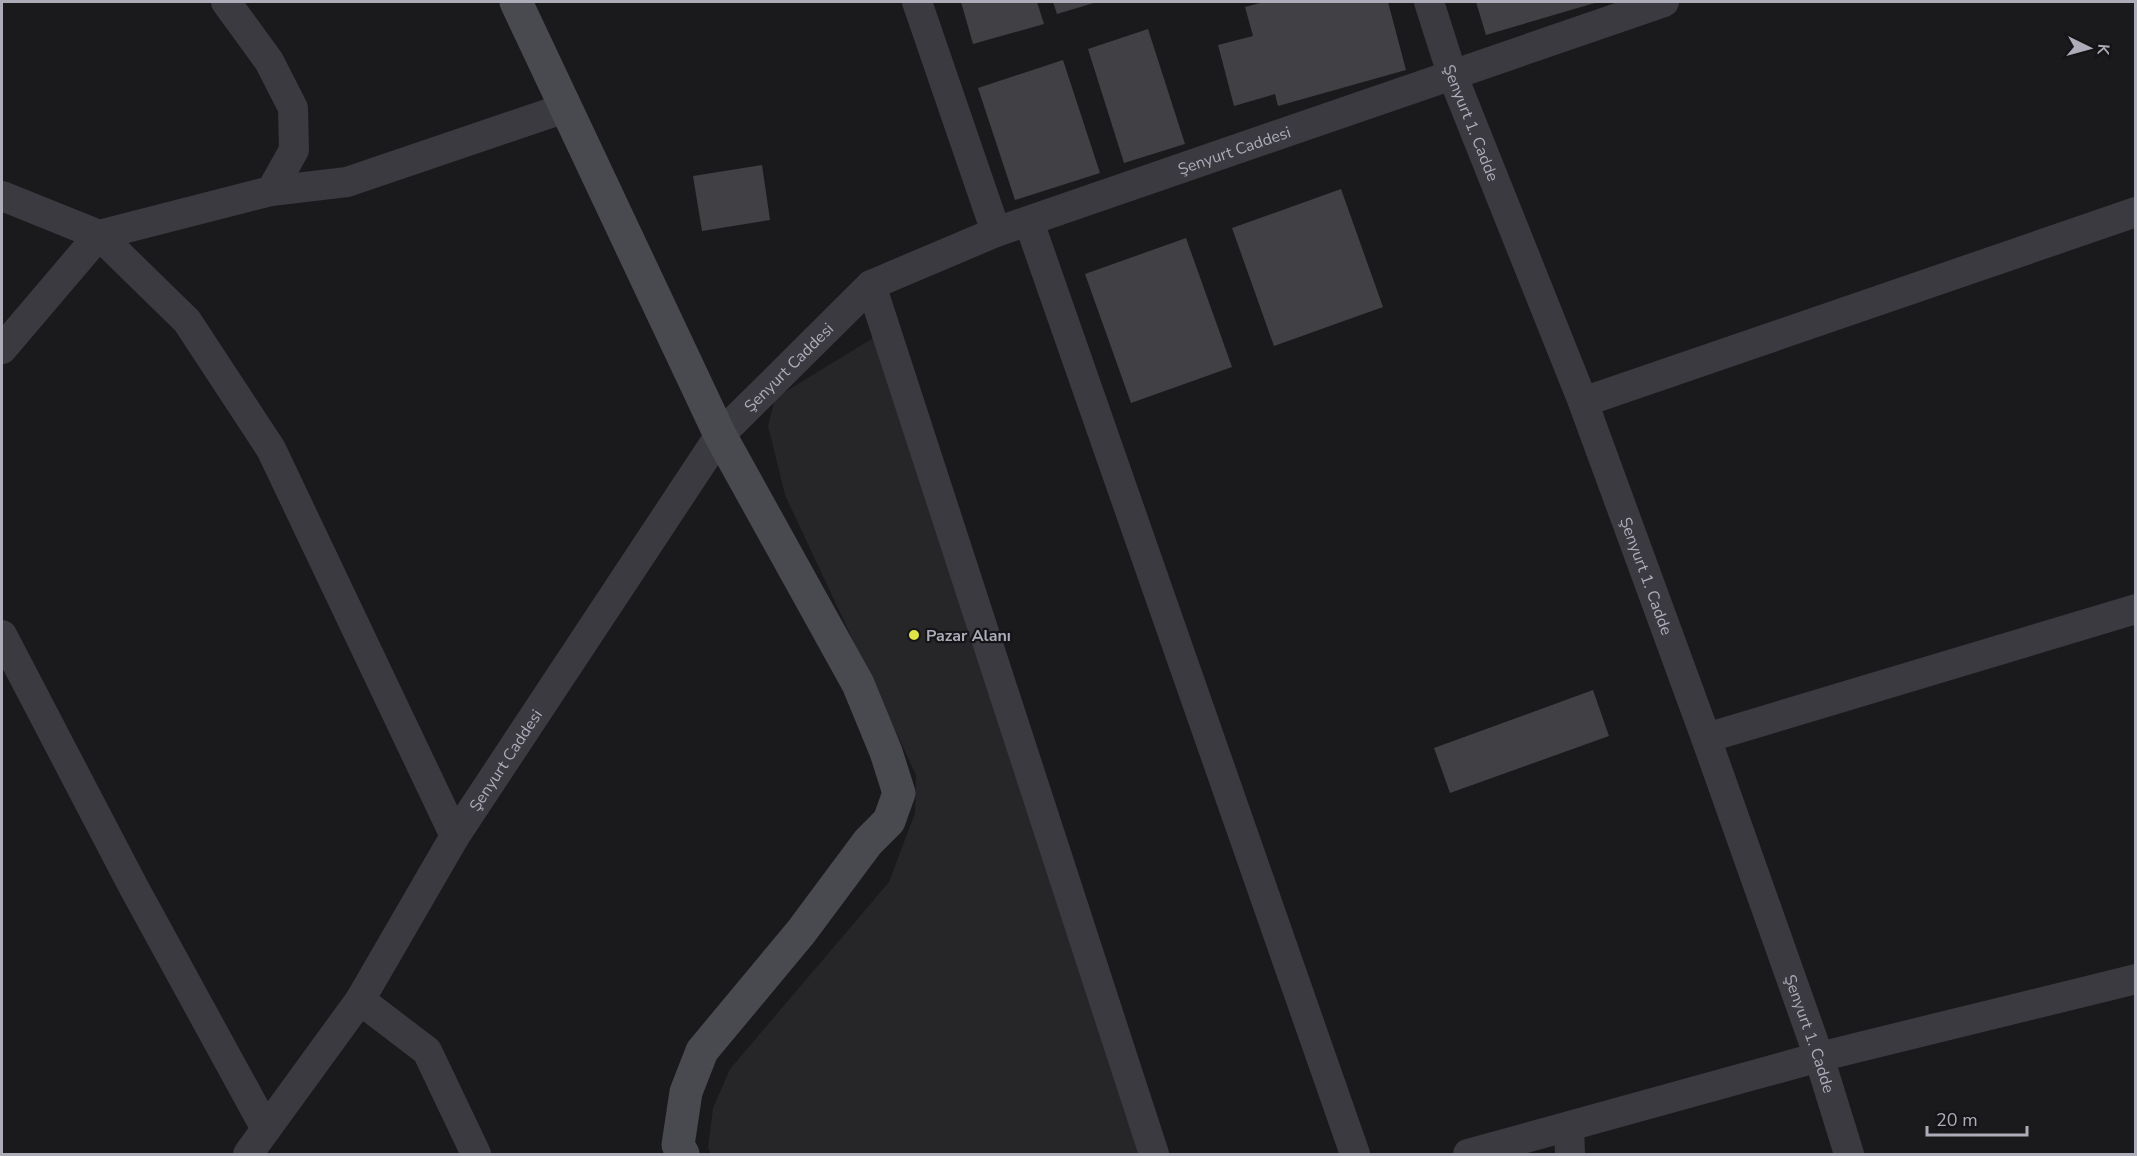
<svg xmlns="http://www.w3.org/2000/svg" width="2137" height="1156" viewBox="0 0 2137 1156" font-family="'Nunito Sans',sans-serif">
	<style>
		.built { fill: #262528 }
		.building { fill: #414145 }
		.lines { fill: none; stroke-linecap: round; stroke-linejoin: round }
		.street { stroke: #3b3a40; stroke-width: 30 }
		.secondary { stroke: #494950; stroke-width: 33 }
		.poi-dot { fill: #dfe448; stroke: #151416; stroke-width: 2 }
		.labels { text-anchor: middle; stroke-width: 4.5; stroke-linejoin: round; paint-order: stroke }
		.street-label { font-size: 16px; fill: #adadba; stroke: #151416 }
		.poi-label { font-size: 16px; font-weight: bold; fill: #adadba; stroke: #151416; text-anchor: start }
	</style>
	<rect width="100%" height="100%" fill="#1a191b"/>
	<path class="built" d="M 878,335 L 1148,1154 L 711,1154 L 708,1148 L 713,1108 L 730,1069 L 889,882 L 915,813 L 916,775 L 785,495 L 768,426 L 775,398 Z"/>
	<path class="building" d="M 961,2 L 1037,2 L 1044,24 L 973,44 Z
		M 1053,2 L 1097,2 L 1057,14 Z
		M 1264,2 L 1388,2 L 1406,70 L 1278,106 L 1275,94 L 1234,106 L 1218,45 L 1253,36 L 1245,7 Z
		M 1476,2 L 1598,2 L 1486,35 Z
		M 1148,29 L 1185,144 L 1124,163 L 1088,49 Z
		M 1063,60 L 1100,173 L 1015,200 L 978,88 Z
		M 762,165 L 770,220 L 702,231 L 693,176 Z
		M 1341,189 L 1383,307 L 1274,346 L 1232,228 Z
		M 1186,238 L 1232,367 L 1131,403 L 1085,274 Z
		M 1593,690 L 1609,736 L 1450,793 L 1434,748 Z"/>
	<g class="lines">
		<g class="street">
			<path d="M 226,2 L 269,61 L 293,108 L 294,150 L 271,191"/>
			<path d="M 917,2 L 996,232"/>
			<path id="s1" d="M 1429,2 L 1452,74 L 1583,402 L 1706,738 L 1819,1057 L 1849,1154"/>
			<path d="M 2,196 L 99,235 L 187,321 L 271,449 L 455,836"/>
			<path d="M 1029,222 L 1355,1154"/>
			<path d="M 871,285 L 1154,1154"/>
			<path d="M 2,349 L 99,235 L 271,191 L 347,182 L 565,108"/>
			<path d="M 1583,402 L 2136,212"/>
			<path d="M 2,635 L 133,886 L 266,1129"/>
			<path d="M 1706,738 L 2136,609"/>
			<path d="M 360,1000 L 427,1051 L 476,1154"/>
			<path d="M 1569,1127 L 1570,1154"/>
			<path id="s2" d="M 248,1154 L 360,1000 L 455,836 L 720,435 L 871,285 L 996,232 L 1664,2"/>
			<path d="M 1468,1154 L 1819,1057 L 2136,979"/>
		</g>
		<path class="secondary" d="M 516,2 L 720,435 L 858,684 L 886,752 L 899,793 L 889,821 L 868,842 L 801,932 L 702,1051 L 686,1092 L 678,1145 L 683,1154"/>
	</g>
	<circle class="poi-dot" cx="914" cy="635" r="6"/>
	<g class="labels">
		<g class="street-label">
			<text dy="6" stroke="none"><textPath href="#s1" startOffset="128">Şenyurt 1. Cadde</textPath></text>
			<text dy="6" stroke="none"><textPath href="#s2" startOffset="1461">Şenyurt Caddesi</textPath></text>
			<text dy="6" stroke="none"><textPath href="#s2" startOffset="957">Şenyurt Caddesi</textPath></text>
			<text dy="6" stroke="none"><textPath href="#s1" startOffset="614">Şenyurt 1. Cadde</textPath></text>
			<text dy="6" stroke="none"><textPath href="#s2" startOffset="471">Şenyurt Caddesi</textPath></text>
			<text dy="6" stroke="none"><textPath href="#s1" startOffset="1100">Şenyurt 1. Cadde</textPath></text>
		</g>
		<g class="poi-label">
			<text x="926" y="641">Pazar Alanı</text>
		</g>
	</g>
	<rect width="2137" height="1156" fill="none" stroke="#adadba" stroke-width="6"/>
	<g transform="translate(2089 48) rotate(95)" stroke="#151416" stroke-width="4.5" paint-order="stroke">
	<path d="M0-4.5L10 22L0 15L-10 22Z" fill="#adadba"/>
	<text y="-9" font-size="16" font-weight="bold" text-anchor="middle" fill="#adadba">K</text>
	</g>
	<path d="M1927 1126v9h100v-9" fill="none" stroke="#adadba" stroke-width="3"/>
	<text x="1936" y="1126" font-size="18" fill="#adadba" stroke="#151416" stroke-width="4.5" paint-order="stroke">20 m</text>
</svg>
